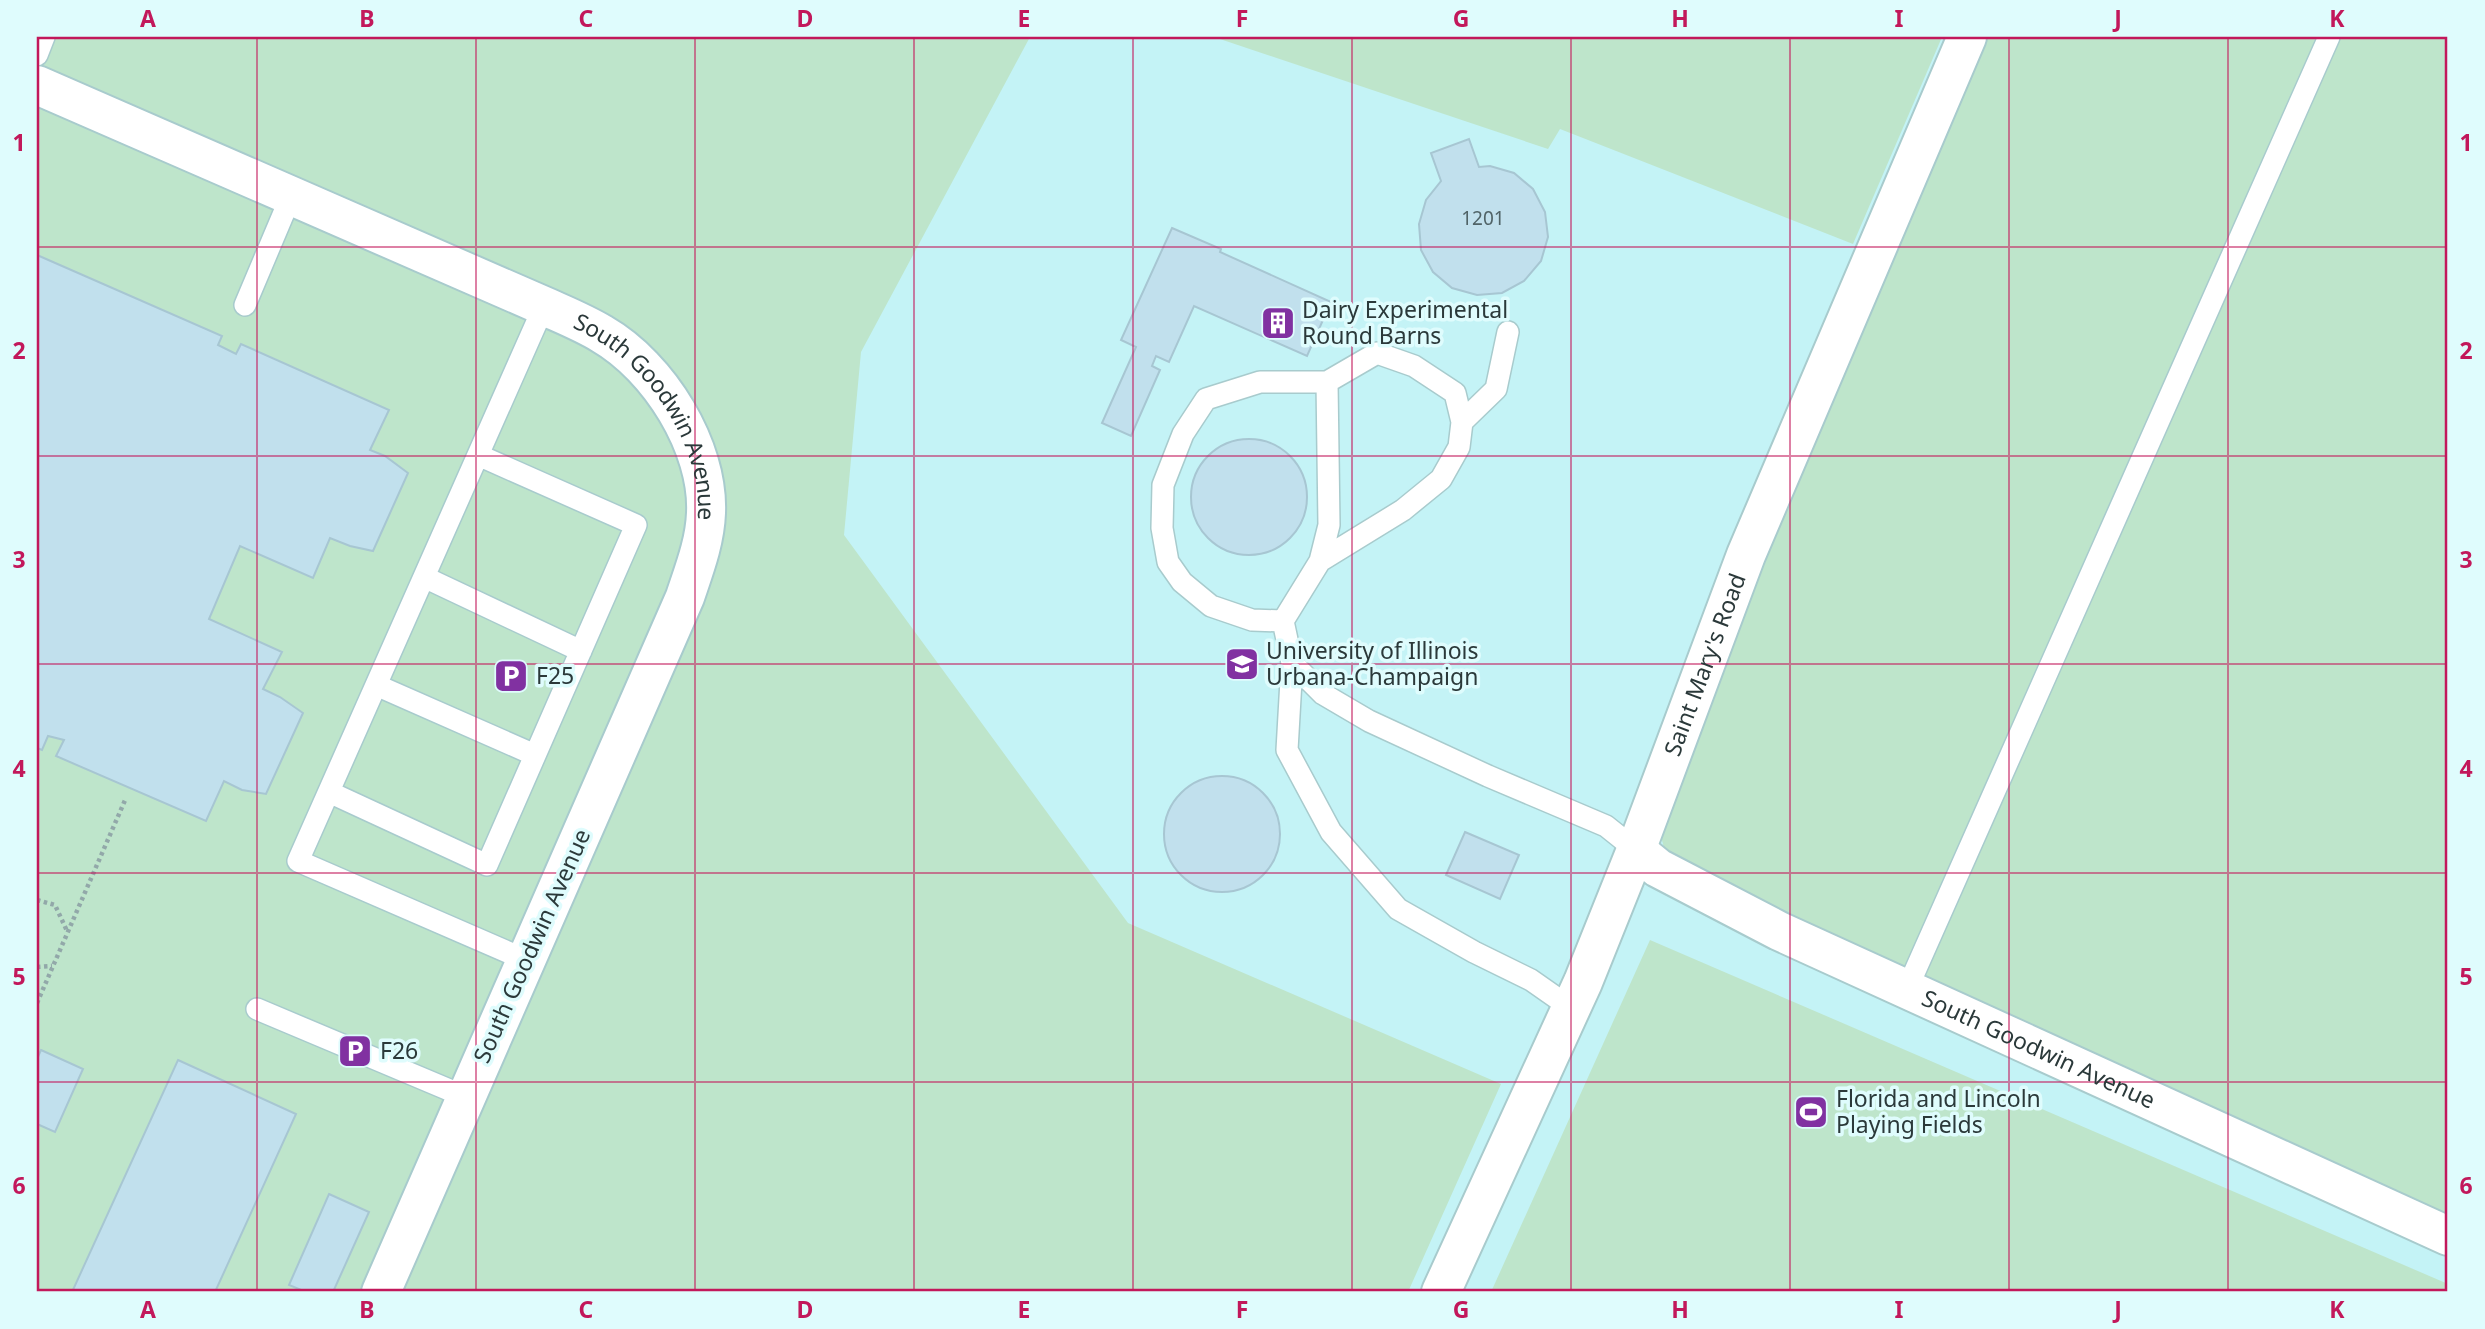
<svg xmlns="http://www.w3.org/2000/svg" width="2485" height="1329" viewBox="0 0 2485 1329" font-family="'Noto Sans',sans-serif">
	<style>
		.built { fill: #c4f3f6 }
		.green { fill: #bee5cb }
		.building { fill: #c1e0ed; stroke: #a7c6d2; stroke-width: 2 }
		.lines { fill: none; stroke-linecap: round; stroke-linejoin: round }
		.lane-casing { stroke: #a8cbcd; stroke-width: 24 }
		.street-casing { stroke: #a8cbcd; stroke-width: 42 }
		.secondary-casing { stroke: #a8cbcd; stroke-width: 42 }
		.path { stroke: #92a8a9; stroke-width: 4.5; stroke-dasharray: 3.5 3.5; stroke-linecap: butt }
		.lane { stroke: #fff; stroke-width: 21 }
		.street { stroke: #fff; stroke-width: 38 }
		.secondary { stroke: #fff; stroke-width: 38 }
		.grid { fill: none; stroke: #c2185b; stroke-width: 2; stroke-opacity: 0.55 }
		.labels { text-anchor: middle; stroke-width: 7; stroke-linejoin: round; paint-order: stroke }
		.number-label { font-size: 19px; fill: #506367 }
		.poi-label { font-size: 23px; fill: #2b393a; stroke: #dffcfd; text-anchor: start }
		.street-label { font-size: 23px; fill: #2b393a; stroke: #dffcfd }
		.neatline { fill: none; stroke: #c2185b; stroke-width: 2.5 }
		.grid-label { font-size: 23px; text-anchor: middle; font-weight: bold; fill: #c2185b }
	</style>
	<rect width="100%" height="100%" fill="#dffcfd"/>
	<path class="built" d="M 37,37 L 2448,37 L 2448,1292 L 37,1292 Z"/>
	<path class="green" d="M 37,37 L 1030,37 L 861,352 L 844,535 L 1128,923 L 1501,1084 L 1408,1292 L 37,1292 Z
		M 1214,37 L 1942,37 L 1853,244 L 1560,129 L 1548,149 Z
		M 1985,37 L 2448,37 L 2448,1216 L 1705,878 L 1666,855 L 1660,833 L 1786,508 Z
		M 1650,940 L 2448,1284 L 2448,1292 L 1491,1292 Z"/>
	<path class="building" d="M 1469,139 L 1479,167 L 1490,166 L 1514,173 L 1533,189 L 1545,212 L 1548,237 L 1541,261 L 1524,281 L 1502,293 L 1477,295 L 1452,288 L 1433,272 L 1421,250 L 1419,224 L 1426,200 L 1441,181 L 1431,153 Z
		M 1172,228 L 1221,249 L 1220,252 L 1331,302 L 1307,356 L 1194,306 L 1169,362 L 1156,356 L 1152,366 L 1160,370 L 1131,436 L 1102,423 L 1136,347 L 1121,340 Z
		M 37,255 L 222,336 L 218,345 L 236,354 L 241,344 L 389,410 L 370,450 L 385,456 L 408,473 L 373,551 L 350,546 L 330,538 L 313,578 L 240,546 L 209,619 L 282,652 L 263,689 L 280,697 L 303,713 L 266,794 L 242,790 L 224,781 L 206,821 L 56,756 L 64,740 L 48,736 L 42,750 L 37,748 Z
		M1191 497a58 58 0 1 1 116 0a58 58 0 1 1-116 0Z
		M1164 834a58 58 0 1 1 116 0a58 58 0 1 1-116 0Z
		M 1465,832 L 1519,855 L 1500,899 L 1446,875 Z
		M 41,1050 L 83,1069 L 55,1132 L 37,1124 L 37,1059 Z
		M 178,1060 L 296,1114 L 215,1292 L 72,1292 Z
		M 329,1194 L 369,1212 L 333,1292 L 306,1292 L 289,1285 Z"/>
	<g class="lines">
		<g class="lane-casing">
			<path id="lane" d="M 37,55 L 44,37
				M 245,305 L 291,196
				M 1508,332 L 1496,389 L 1462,422 L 1455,393 L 1414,366 L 1377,353 L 1327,382 L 1329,525 L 1320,561 L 1283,621 L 1292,663 L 1323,694 L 1369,721 L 1488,776 L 1606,826 L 1636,850
				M 1320,561 L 1403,510 L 1441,479 L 1459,447 L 1462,422
				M 424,577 L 581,651
				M 1283,621 L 1252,620 L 1211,606 L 1182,582 L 1168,562 L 1162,528 L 1163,485 L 1183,434 L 1206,399 L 1260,382 L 1327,382
				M 1292,663 L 1287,750 L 1331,832 L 1398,909 L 1474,952 L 1531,980 L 1571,1008
				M 376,685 L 535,755
				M 329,792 L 487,865 L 636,525 L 478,455
				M 526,960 L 298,861 L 544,306
				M 1907,989 L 2329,37
				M 257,1009 L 466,1097"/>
		</g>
		<g class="street-casing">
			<g id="street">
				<path id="s1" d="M 37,85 L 544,306 C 564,315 584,323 602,334 C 659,367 709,447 706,513 C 705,542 694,570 685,597 L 381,1292"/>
				<path id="s2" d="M 1636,850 L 1658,868 L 1779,931 L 2448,1236"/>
			</g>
		</g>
		<g class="secondary-casing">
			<g id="secondary">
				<path id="s3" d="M 1441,1292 L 1583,982 L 1636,850 L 1746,555 L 1967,37"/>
			</g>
		</g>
		<path class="path" d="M 37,900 L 55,905 L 67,931
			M 37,967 L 52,966
			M 37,1003 L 126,798"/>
		<use href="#lane" class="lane"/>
		<use href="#street" class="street"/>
		<use href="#secondary" class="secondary"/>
	</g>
	<path class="grid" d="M 257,37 L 257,1292M 476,37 L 476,1292M 695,37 L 695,1292M 914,37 L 914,1292M 1133,37 L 1133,1292M 1352,37 L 1352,1292M 1571,37 L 1571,1292M 1790,37 L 1790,1292M 2009,37 L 2009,1292M 2228,37 L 2228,1292M 37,247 L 2448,247M 37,456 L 2448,456M 37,664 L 2448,664M 37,873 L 2448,873M 37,1082 L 2448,1082"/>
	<defs>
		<g id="building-square" transform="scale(1.75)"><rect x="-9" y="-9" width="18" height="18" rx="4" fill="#8131a1" stroke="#dffcfd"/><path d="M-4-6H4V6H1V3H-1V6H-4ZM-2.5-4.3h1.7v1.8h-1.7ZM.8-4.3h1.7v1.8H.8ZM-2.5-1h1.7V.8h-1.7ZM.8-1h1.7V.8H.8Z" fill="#fff"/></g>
		<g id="university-square" transform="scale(1.75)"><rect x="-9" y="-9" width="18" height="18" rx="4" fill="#8131a1" stroke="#dffcfd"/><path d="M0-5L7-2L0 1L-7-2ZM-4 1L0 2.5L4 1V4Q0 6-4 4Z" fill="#fff"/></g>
		<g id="parking-square" transform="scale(1.75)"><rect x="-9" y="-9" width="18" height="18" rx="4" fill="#8131a1" stroke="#dffcfd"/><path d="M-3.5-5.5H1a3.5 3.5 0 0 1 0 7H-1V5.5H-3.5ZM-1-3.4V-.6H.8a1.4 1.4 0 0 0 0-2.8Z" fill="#fff"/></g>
		<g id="stadium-square" transform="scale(1.75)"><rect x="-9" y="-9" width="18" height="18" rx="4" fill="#8131a1" stroke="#dffcfd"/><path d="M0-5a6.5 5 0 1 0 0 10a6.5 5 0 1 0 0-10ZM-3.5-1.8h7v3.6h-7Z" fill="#fff"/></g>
	</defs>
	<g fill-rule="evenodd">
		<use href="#building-square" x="1278" y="323"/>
		<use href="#university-square" x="1242" y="664"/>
		<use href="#parking-square" x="511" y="676"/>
		<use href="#parking-square" x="355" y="1051"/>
		<use href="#stadium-square" x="1811" y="1112"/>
	</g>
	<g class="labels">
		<g class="number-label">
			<text x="1483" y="225">1201</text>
		</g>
		<g class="poi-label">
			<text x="1302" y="318">Dairy Experimental<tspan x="1302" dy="26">Round Barns</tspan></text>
			<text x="1266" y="659">University of Illinois<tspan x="1266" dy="26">Urbana-Champaign</tspan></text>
			<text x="536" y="684">F25</text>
			<text x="380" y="1059">F26</text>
			<text x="1836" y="1107">Florida and Lincoln<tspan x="1836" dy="26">Playing Fields</tspan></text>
		</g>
		<g class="street-label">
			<text dy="8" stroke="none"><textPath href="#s1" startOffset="714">South Goodwin Avenue</textPath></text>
			<text dy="8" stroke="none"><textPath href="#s3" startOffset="681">Saint Mary's Road</textPath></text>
			<text transform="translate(532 946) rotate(-66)" y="8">South Goodwin Avenue</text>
			<text dy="8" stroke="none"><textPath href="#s2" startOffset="450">South Goodwin Avenue</textPath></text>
		</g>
	</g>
	<rect width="2485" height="1329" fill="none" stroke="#dffcfd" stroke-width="77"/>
	<rect x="38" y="38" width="2408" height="1252" class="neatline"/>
	<g class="grid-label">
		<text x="148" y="27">A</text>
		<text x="367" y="27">B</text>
		<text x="586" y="27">C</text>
		<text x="805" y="27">D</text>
		<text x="1024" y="27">E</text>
		<text x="1242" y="27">F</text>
		<text x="1461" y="27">G</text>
		<text x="1680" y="27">H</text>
		<text x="1899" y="27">I</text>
		<text x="2118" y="27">J</text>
		<text x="2337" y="27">K</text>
		<text x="19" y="151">1</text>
		<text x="2466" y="151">1</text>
		<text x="19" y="359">2</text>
		<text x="2466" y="359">2</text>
		<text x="19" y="568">3</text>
		<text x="2466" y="568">3</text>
		<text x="19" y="777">4</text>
		<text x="2466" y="777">4</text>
		<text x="19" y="985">5</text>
		<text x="2466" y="985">5</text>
		<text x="19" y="1194">6</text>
		<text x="2466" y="1194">6</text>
		<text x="148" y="1318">A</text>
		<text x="367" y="1318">B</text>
		<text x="586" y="1318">C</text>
		<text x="805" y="1318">D</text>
		<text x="1024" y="1318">E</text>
		<text x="1242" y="1318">F</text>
		<text x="1461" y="1318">G</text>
		<text x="1680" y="1318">H</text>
		<text x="1899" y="1318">I</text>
		<text x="2118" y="1318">J</text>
		<text x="2337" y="1318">K</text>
	</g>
</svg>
